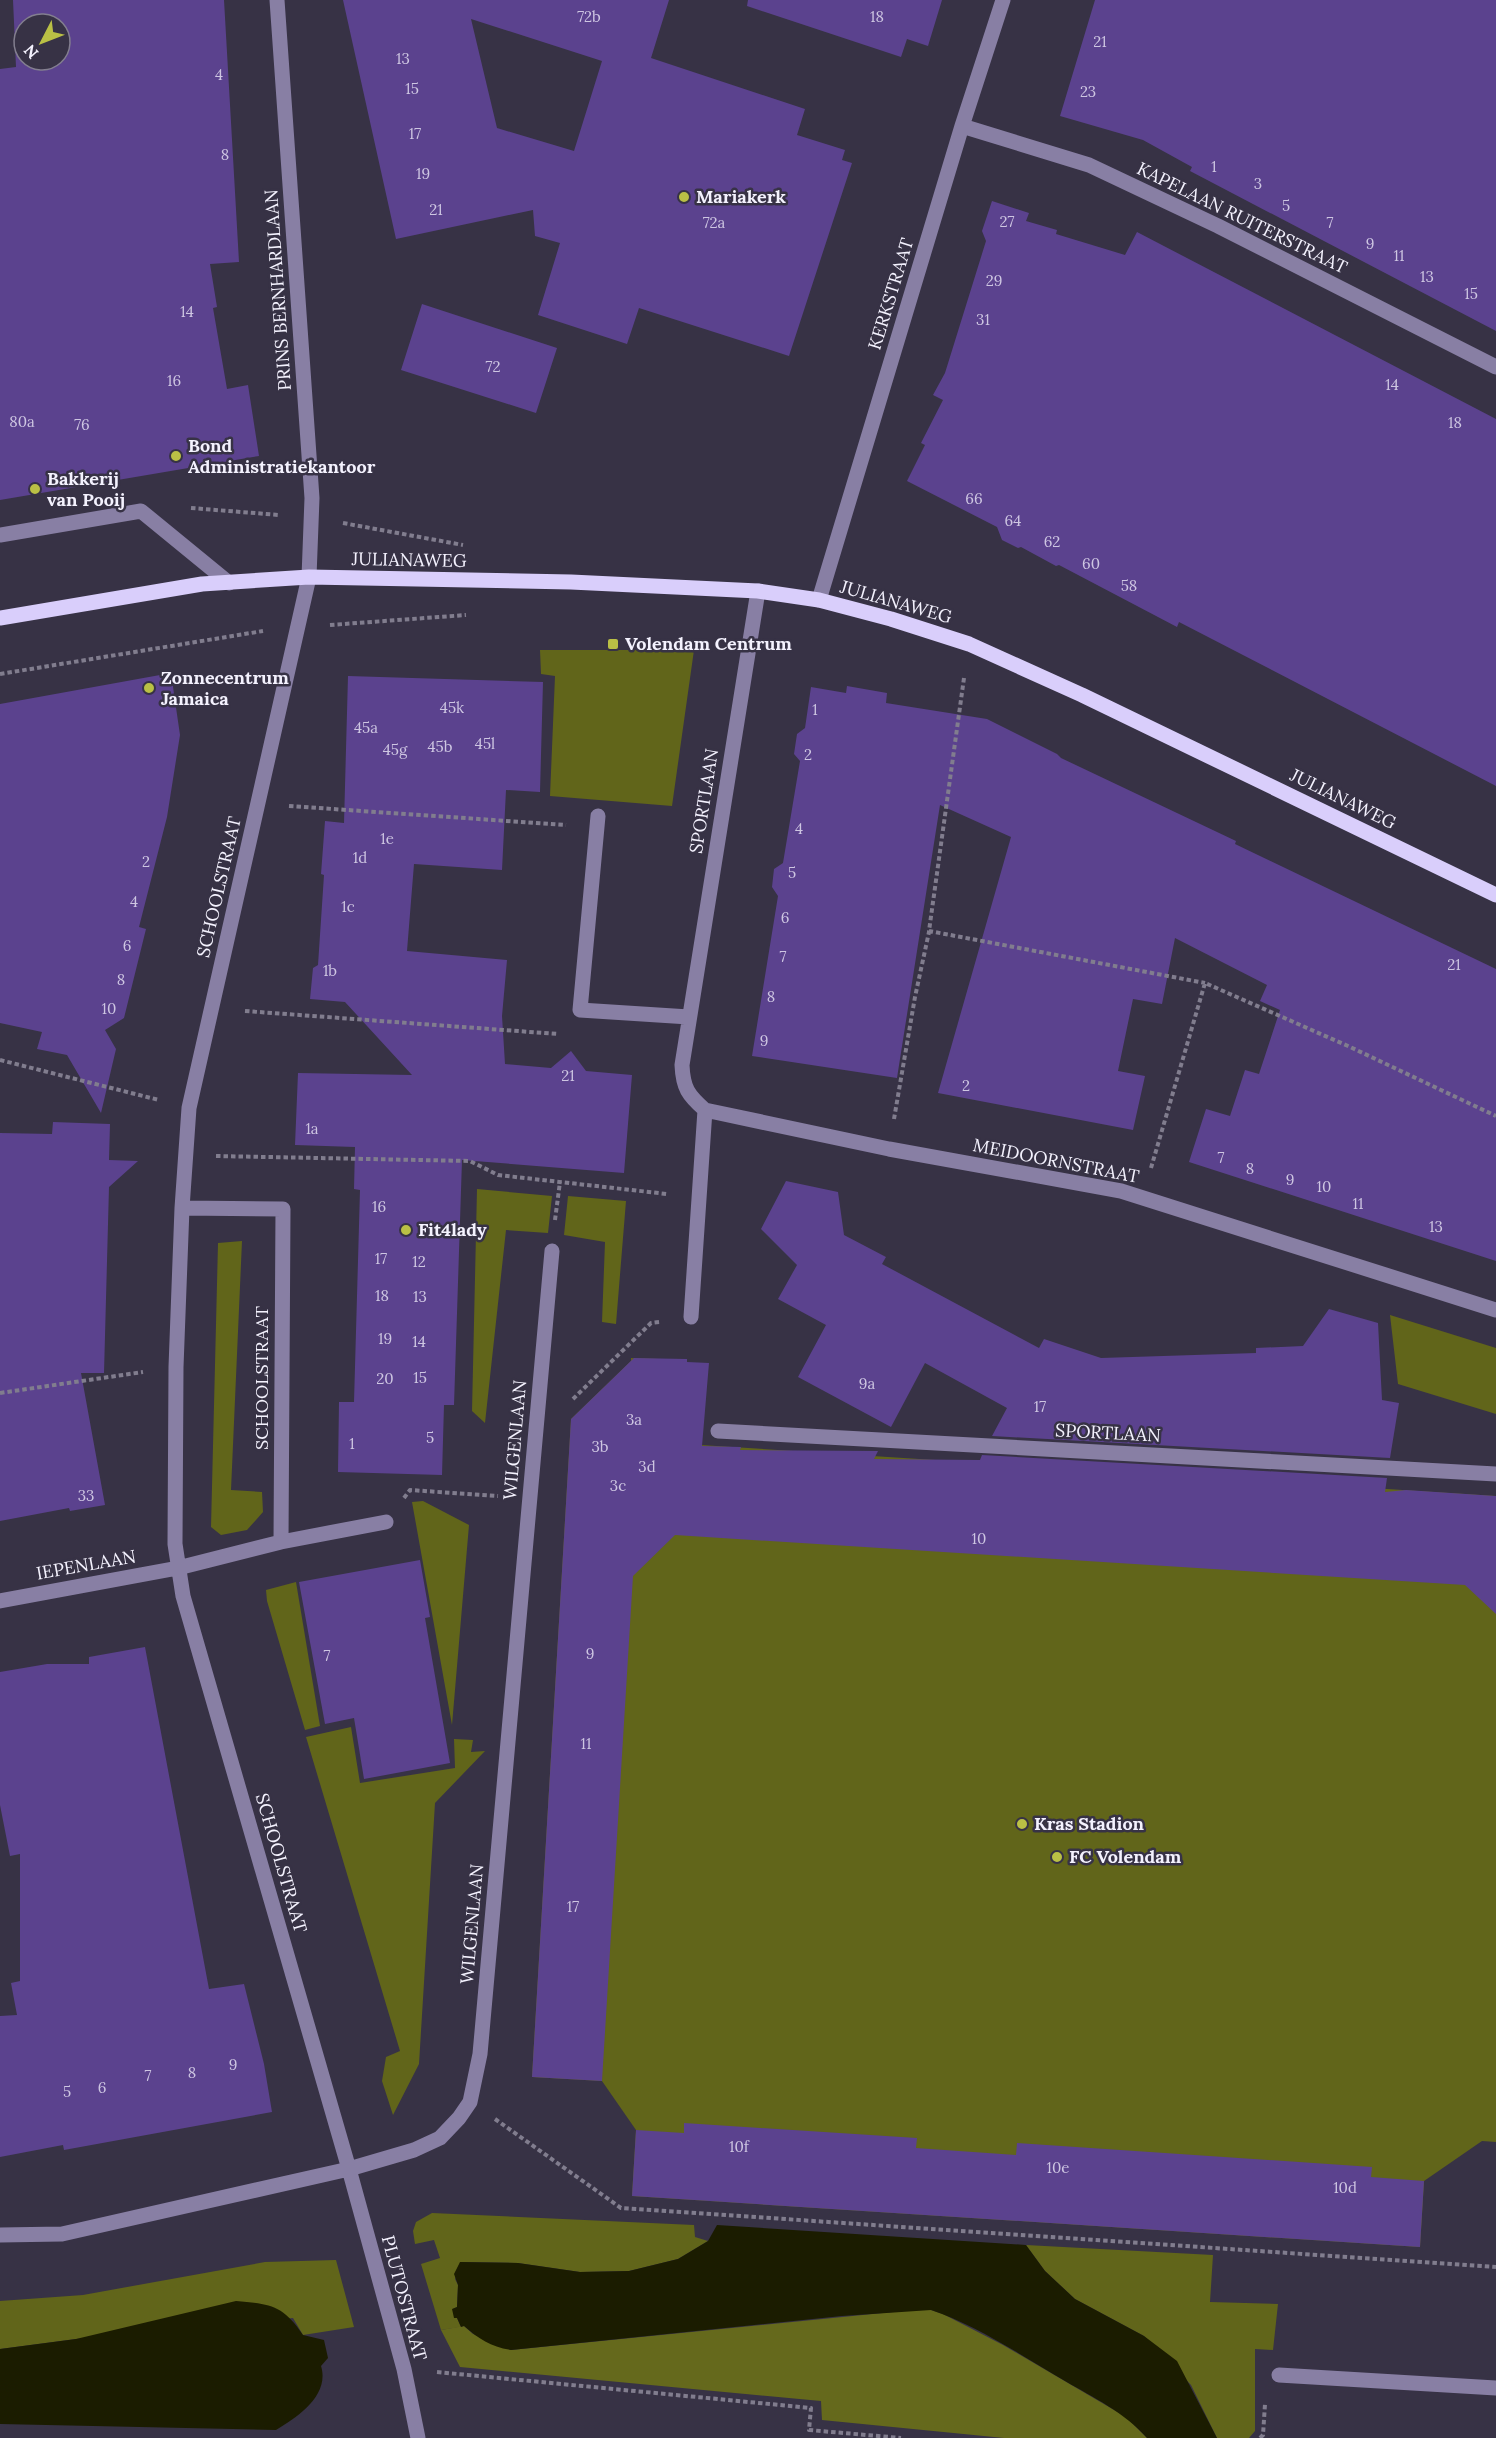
<svg xmlns="http://www.w3.org/2000/svg" width="1496" height="2438" viewBox="0 0 1496 2438" font-family="Lora,serif">
	<style>
		.green { fill: #61651a }
		.forest { fill: #65691c }
		.water { fill: #1b1c00 }
		.building { fill: #5b428e; fill-rule: evenodd }
		.lines { fill: none; stroke-linecap: round; stroke-linejoin: round }
		.path { stroke: #817d8e; stroke-width: 4; stroke-dasharray: 4.5 3; stroke-linecap: butt }
		.minor { stroke: #887fa4; stroke-width: 15 }
		.major { stroke: #d9cefb; stroke-width: 15 }
		.poi-dot { fill: #bac045; stroke: #373245; stroke-width: 2 }
		.labels { text-anchor: middle; stroke-width: 5; stroke-linejoin: round; paint-order: stroke }
		.number-label { font-size: 15px; fill: #cec6e2 }
		.poi-label { font-size: 18px; font-weight: bold; fill: #f4f2fe; stroke: #373245; text-anchor: start }
		.street-label { font-size: 18px; fill: #f4f2fe; stroke: #373245 }
	</style>
	<rect width="100%" height="100%" fill="#373245"/>
	<path class="green" d="M 540,650 L 694,650 L 672,806 L 550,796 L 555,676 L 541,674 Z
		M 477,1189 L 552,1196 L 548,1233 L 506,1230 L 485,1423 L 472,1411 Z
		M 568,1196 L 626,1201 L 616,1324 L 602,1322 L 605,1242 L 564,1235 Z
		M 242,1241 L 231,1490 L 262,1492 L 263,1512 L 247,1530 L 221,1535 L 211,1527 L 218,1243 Z
		M 1390,1315 L 1496,1348 L 1496,1414 L 1398,1384 Z
		M 631,1358 L 687,1360 L 685,1444 L 1496,1496 L 1496,2142 L 1482,2141 L 1424,2181 L 1420,2247 L 632,2196 L 636,2130 L 602,2081 L 532,2077 L 571,1419 L 631,1361 Z
		M 423,1501 L 469,1525 L 452,1725 L 412,1502 Z
		M 296,1582 L 320,1726 L 305,1730 L 267,1601 L 266,1590 Z
		M 351,1727 L 360,1783 L 455,1768 L 454,1739 L 473,1740 L 471,1752 L 485,1751 L 435,1803 L 419,2064 L 393,2115 L 382,2081 L 386,2057 L 400,2051 L 306,1737 Z
		M 432,2213 L 694,2225 L 695,2237 L 708,2241 L 678,2259 L 629,2271 L 580,2272 L 518,2263 L 461,2262 L 455,2279 L 458,2285 L 457,2307 L 453,2309 L 461,2327 L 441,2330 L 421,2264 L 440,2258 L 434,2240 L 415,2244 L 413,2231 L 416,2222 Z
		M 1026,2245 L 1213,2255 L 1210,2302 L 1278,2304 L 1273,2350 L 1255,2349 L 1255,2431 L 1249,2438 L 1217,2438 L 1191,2385 L 1144,2336 L 1075,2299 L 1045,2271 Z
		M 336,2260 L 354,2327 L 303,2335 L 293,2318 L 76,2339 L 0,2349 L 0,2301 L 83,2295 L 265,2262 Z"/>
	<path class="forest" d="M 913,2310 L 931,2310 L 943,2314 L 1003,2345 L 1126,2417 L 1147,2438 L 1004,2438 L 822,2420 L 821,2401 L 460,2367 L 441,2330 L 464,2326 L 473,2334 L 511,2350 Z"/>
	<path class="water" d="M 717,2225 L 1026,2245 L 1045,2271 L 1075,2299 L 1144,2336 L 1177,2361 L 1217,2438 L 1147,2438 C 1124,2412 1094,2398 1065,2381 C 1026,2358 974,2324 931,2310 L 842,2316 L 511,2350 C 491,2347 479,2339 464,2326 L 461,2327 L 457,2318 L 454,2318 L 452,2309 L 457,2307 L 458,2285 L 454,2274 L 460,2262 L 518,2263 L 580,2272 L 629,2271 L 678,2259 L 708,2241 Z
		M 236,2301 C 270,2304 283,2305 303,2335 L 324,2340 L 328,2358 L 321,2366 C 330,2395 298,2417 276,2430 L 0,2424 L 0,2349 L 76,2339 Z"/>
	<path class="building" d="M 13,0 L 224,0 L 239,262 L 210,264 L 217,307 L 213,308 L 227,389 L 248,385 L 259,456 L 0,500 L 0,69 L 16,67 ZM 24,24 L 60,24 L 60,60 L 24,60 Z
		M 343,0 L 669,0 L 651,58 L 805,109 L 797,135 L 845,150 L 842,160 L 852,163 L 789,356 L 639,308 L 627,344 L 538,315 L 560,243 L 535,236 L 533,210 L 396,239 ZM 471,19 L 602,61 L 574,151 L 497,128 Z
		M 748,0 L 942,0 L 928,46 L 907,39 L 901,57 L 747,6 Z
		M 1095,0 L 1496,0 L 1496,331 L 1190,171 L 1192,167 L 1143,140 L 1060,116 Z
		M 992,201 L 1029,213 L 1026,221 L 1057,230 L 1056,234 L 1125,255 L 1137,232 L 1496,419 L 1496,786 L 1179,622 L 1177,627 L 1059,565 L 1056,566 L 1021,547 L 1018,548 L 1002,540 L 997,527 L 907,481 L 925,445 L 921,443 L 943,400 L 933,395 L 945,373 L 986,241 L 982,231 Z
		M 422,304 L 557,348 L 536,413 L 401,370 Z
		M 171,673 L 180,735 L 167,817 L 139,927 L 146,929 L 124,1018 L 105,1030 L 116,1049 L 101,1113 L 67,1055 L 37,1049 L 42,1032 L 0,1023 L 0,704 Z
		M 348,676 L 543,682 L 540,792 L 506,790 L 502,870 L 414,864 L 407,951 L 507,960 L 502,1016 L 505,1064 L 551,1068 L 571,1051 L 586,1071 L 632,1075 L 624,1173 L 462,1160 L 454,1405 L 444,1405 L 442,1475 L 338,1472 L 339,1402 L 354,1402 L 360,1190 L 354,1189 L 355,1147 L 295,1145 L 298,1073 L 412,1075 L 345,1002 L 310,999 L 313,968 L 318,965 L 324,875 L 321,874 L 325,821 L 344,823 Z
		M 847,686 L 887,693 L 886,703 L 987,719 L 1057,754 L 1061,758 L 1236,841 L 1235,844 L 1496,969 L 1496,1261 L 1189,1162 L 1206,1109 L 1230,1116 L 1245,1070 L 1259,1074 L 1280,1010 L 1260,1001 L 1267,985 L 1175,938 L 1162,1004 L 1133,999 L 1118,1071 L 1145,1076 L 1133,1130 L 938,1093 L 1011,837 L 940,805 L 897,1078 L 752,1056 L 778,896 L 772,887 L 774,869 L 783,863 L 800,761 L 794,754 L 797,734 L 805,728 L 811,687 L 846,693 Z
		M 53,1122 L 110,1124 L 109,1160 L 138,1161 L 109,1187 L 104,1373 L 81,1373 L 105,1505 L 70,1511 L 69,1508 L 0,1521 L 0,1133 L 52,1134 Z
		M 786,1181 L 838,1192 L 844,1235 L 886,1257 L 882,1264 L 1039,1348 L 1044,1339 L 1101,1358 L 1256,1353 L 1256,1348 L 1303,1346 L 1329,1309 L 1378,1323 L 1382,1400 L 1399,1403 L 1390,1458 L 992,1436 L 1007,1408 L 925,1363 L 891,1427 L 798,1377 L 826,1325 L 778,1299 L 797,1265 L 761,1229 Z
		M 634,1358 L 687,1359 L 687,1362 L 709,1363 L 702,1446 L 741,1447 L 740,1450 L 878,1451 L 874,1459 L 980,1460 L 982,1455 L 1387,1478 L 1385,1492 L 1406,1490 L 1496,1496 L 1496,1614 L 1465,1585 L 675,1535 L 633,1576 L 602,2081 L 532,2077 L 571,1419 Z
		M 420,1560 L 430,1617 L 425,1618 L 450,1763 L 364,1779 L 354,1718 L 325,1724 L 299,1582 Z
		M 145,1647 L 209,1989 L 244,1984 L 264,2064 L 272,2112 L 64,2150 L 63,2145 L 0,2157 L 0,2016 L 17,2015 L 11,1983 L 20,1981 L 20,1854 L 10,1856 L 0,1805 L 0,1672 L 47,1664 L 89,1664 L 89,1657 Z
		M 684,2123 L 917,2138 L 916,2148 L 1016,2155 L 1017,2143 L 1372,2167 L 1371,2177 L 1424,2181 L 1420,2247 L 632,2196 L 636,2130 L 684,2133 Z"/>
	<g class="lines">
		<path class="path" d="M 191,508 L 279,515
			M 343,523 L 463,545
			M 330,625 L 466,615
			M 0,674 L 263,631
			M 964,678 L 929,931 L 1205,983
			M 289,806 L 566,825
			M 245,1011 L 558,1034
			M 0,1060 L 159,1100
			M 894,1119 L 915,997 L 929,932
			M 216,1156 L 470,1161 L 498,1175 L 667,1194
			M 1151,1168 L 1205,983 L 1348,1046 L 1496,1116
			M 555,1220 L 560,1182
			M 0,1393 L 143,1372
			M 573,1399 L 651,1323 L 660,1322
			M 404,1498 L 410,1490 L 498,1496
			M 495,2119 L 621,2208 L 1496,2267
			M 437,2372 L 811,2408 L 809,2430 L 901,2438
			M 1260,2438 L 1263,2435 L 1265,2404"/>
		<path class="minor" d="M 277,0 L 312,498 L 309,577 L 189,1108 L 182,1208 L 176,1367 L 175,1544 L 183,1596 L 349,2169 L 404,2369 L 418,2438
			M 962,126 L 1089,165 L 1218,226 L 1496,367
			M 0,535 L 141,511 L 229,583
			M 758,591 L 682,1065 C 683,1088 688,1095 705,1110 L 889,1149 L 1121,1191 L 1496,1310
			M 819,600 L 962,126 L 1003,0
			M 598,816 L 580,1010 L 689,1017
			M 691,1317 L 705,1110
			M 718,1431 L 1496,1474
			M 281,1542 L 386,1522
			M 0,1601 L 178,1568 L 281,1542 L 283,1209 L 182,1208
			M 0,2235 L 62,2234 L 349,2169 L 414,2150 L 440,2138 L 459,2118 L 470,2102 L 480,2054 L 552,1251
			M 1279,2375 L 1496,2388"/>
		<path class="major" d="M 0,618 L 202,584 L 309,577 L 571,582 L 758,591 L 819,600 L 891,619 L 969,644 L 1082,695 L 1496,895"/>
	</g>
	<g class="poi-dot">
		<circle cx="684" cy="197" r="6"/>
		<circle cx="176" cy="456" r="6"/>
		<circle cx="35" cy="489" r="6"/>
		<rect x="607" y="638" width="12" height="12" rx="3"/>
		<circle cx="149" cy="688" r="6"/>
		<circle cx="406" cy="1230" r="6"/>
		<circle cx="1022" cy="1824" r="6"/>
		<circle cx="1057" cy="1857" r="6"/>
	</g>
	<g class="labels">
		<g class="number-label">
			<text x="589" y="22">72b</text>
			<text x="877" y="22">18</text>
			<text x="1100" y="47">21</text>
			<text x="403" y="64">13</text>
			<text x="219" y="80">4</text>
			<text x="412" y="94">15</text>
			<text x="1088" y="97">23</text>
			<text x="415" y="139">17</text>
			<text x="225" y="160">8</text>
			<text x="1214" y="172">1</text>
			<text x="423" y="179">19</text>
			<text x="1258" y="189">3</text>
			<text x="1286" y="211">5</text>
			<text x="436" y="215">21</text>
			<text x="1007" y="227">27</text>
			<text x="714" y="228">72a</text>
			<text x="1330" y="228">7</text>
			<text x="1370" y="249">9</text>
			<text x="1399" y="261">11</text>
			<text x="1427" y="282">13</text>
			<text x="994" y="286">29</text>
			<text x="1471" y="299">15</text>
			<text x="187" y="317">14</text>
			<text x="983" y="325">31</text>
			<text x="493" y="372">72</text>
			<text x="174" y="386">16</text>
			<text x="1392" y="390">14</text>
			<text x="22" y="427">80a</text>
			<text x="1455" y="428">18</text>
			<text x="82" y="430">76</text>
			<text x="974" y="504">66</text>
			<text x="1013" y="526">64</text>
			<text x="1052" y="547">62</text>
			<text x="1091" y="569">60</text>
			<text x="1129" y="591">58</text>
			<text x="452" y="713">45k</text>
			<text x="815" y="715">1</text>
			<text x="366" y="733">45a</text>
			<text x="485" y="749">45l</text>
			<text x="440" y="752">45b</text>
			<text x="395" y="755">45g</text>
			<text x="808" y="760">2</text>
			<text x="799" y="834">4</text>
			<text x="387" y="844">1e</text>
			<text x="360" y="863">1d</text>
			<text x="146" y="867">2</text>
			<text x="792" y="878">5</text>
			<text x="134" y="907">4</text>
			<text x="348" y="912">1c</text>
			<text x="785" y="923">6</text>
			<text x="127" y="951">6</text>
			<text x="783" y="962">7</text>
			<text x="1454" y="970">21</text>
			<text x="330" y="976">1b</text>
			<text x="121" y="985">8</text>
			<text x="771" y="1002">8</text>
			<text x="109" y="1014">10</text>
			<text x="764" y="1046">9</text>
			<text x="568" y="1081">21</text>
			<text x="966" y="1091">2</text>
			<text x="312" y="1134">1a</text>
			<text x="1221" y="1163">7</text>
			<text x="1250" y="1174">8</text>
			<text x="1290" y="1185">9</text>
			<text x="1324" y="1192">10</text>
			<text x="1358" y="1209">11</text>
			<text x="379" y="1212">16</text>
			<text x="1436" y="1232">13</text>
			<text x="381" y="1264">17</text>
			<text x="419" y="1267">12</text>
			<text x="382" y="1301">18</text>
			<text x="420" y="1302">13</text>
			<text x="385" y="1344">19</text>
			<text x="419" y="1347">14</text>
			<text x="420" y="1383">15</text>
			<text x="385" y="1384">20</text>
			<text x="867" y="1389">9a</text>
			<text x="1040" y="1412">17</text>
			<text x="634" y="1425">3a</text>
			<text x="430" y="1443">5</text>
			<text x="352" y="1449">1</text>
			<text x="600" y="1452">3b</text>
			<text x="647" y="1472">3d</text>
			<text x="618" y="1491">3c</text>
			<text x="86" y="1501">33</text>
			<text x="979" y="1544">10</text>
			<text x="590" y="1659">9</text>
			<text x="327" y="1661">7</text>
			<text x="586" y="1749">11</text>
			<text x="573" y="1912">17</text>
			<text x="233" y="2070">9</text>
			<text x="192" y="2078">8</text>
			<text x="148" y="2081">7</text>
			<text x="102" y="2093">6</text>
			<text x="67" y="2097">5</text>
			<text x="739" y="2152">10f</text>
			<text x="1058" y="2173">10e</text>
			<text x="1345" y="2193">10d</text>
		</g>
		<g class="poi-label">
			<text x="696" y="203">Mariakerk</text>
			<text x="188" y="452">Bond<tspan x="188" dy="21">Administratiekantoor</tspan></text>
			<text x="47" y="485">Bakkerij<tspan x="47" dy="21">van Pooij</tspan></text>
			<text x="625" y="650">Volendam Centrum</text>
			<text x="161" y="684">Zonnecentrum<tspan x="161" dy="21">Jamaica</tspan></text>
			<text x="418" y="1236">Fit4lady</text>
			<text x="1034" y="1830">Kras Stadion</text>
			<text x="1069" y="1863">FC Volendam</text>
		</g>
		<g class="street-label">
			<text transform="translate(1242 218) rotate(26)" y="6">KAPELAAN RUITERSTRAAT</text>
			<text transform="translate(278 290) rotate(-94)" y="6">PRINS BERNHARDLAAN</text>
			<text transform="translate(891 294) rotate(-73)" y="6">KERKSTRAAT</text>
			<text transform="translate(409 560) rotate(1)" y="6">JULIANAWEG</text>
			<text transform="translate(896 602) rotate(16)" y="6">JULIANAWEG</text>
			<text transform="translate(1343 799) rotate(26)" y="6">JULIANAWEG</text>
			<text transform="translate(704 801) rotate(-81)" y="6">SPORTLAAN</text>
			<text transform="translate(219 887) rotate(-77)" y="6">SCHOOLSTRAAT</text>
			<text transform="translate(1056 1161) rotate(11)" y="6">MEIDOORNSTRAAT</text>
			<text transform="translate(262 1378) rotate(-90)" y="6">SCHOOLSTRAAT</text>
			<text transform="translate(1108 1433) rotate(3)" y="6">SPORTLAAN</text>
			<text transform="translate(515 1440) rotate(-85)" y="6">WILGENLAAN</text>
			<text transform="translate(86 1565) rotate(-10)" y="6">IEPENLAAN</text>
			<text transform="translate(281 1863) rotate(74)" y="6">SCHOOLSTRAAT</text>
			<text transform="translate(472 1924) rotate(-85)" y="6">WILGENLAAN</text>
			<text transform="translate(404 2298) rotate(75)" y="6">PLUTOSTRAAT</text>
		</g>
	</g>
	<g transform="translate(42 42) rotate(228)"><circle r="28" fill="#373245" stroke="#837f8f" stroke-width="1.5"/>
	<path d="M0-4.5L10 22L0 15L-10 22Z" fill="#bac045"/>
	<text y="-9" font-size="16" font-weight="bold" text-anchor="middle" fill="#f4f2fe">N</text>
	</g>
</svg>
